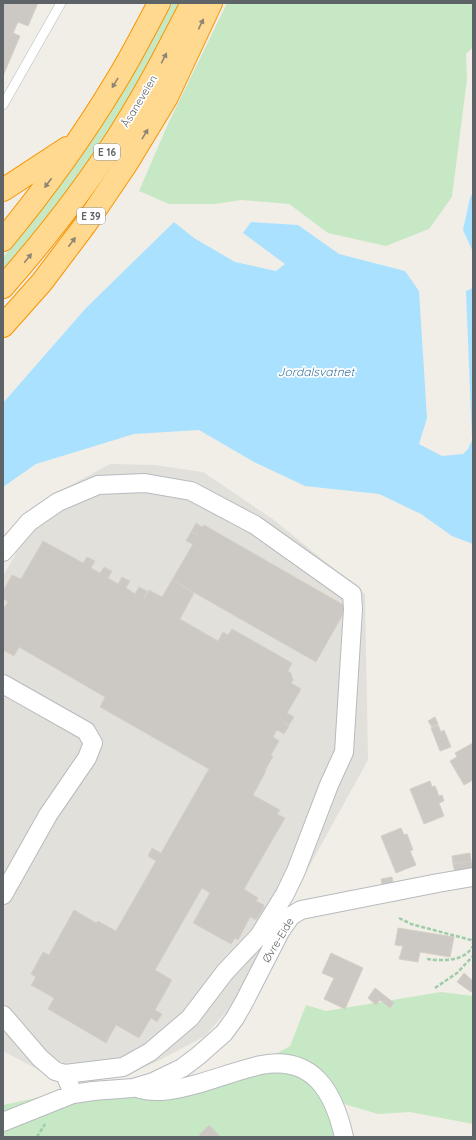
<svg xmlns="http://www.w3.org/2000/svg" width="476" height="1140" viewBox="0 0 476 1140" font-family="Quicksand,sans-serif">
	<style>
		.industrial { fill: #e2e0db }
		.green { fill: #c7e8c4 }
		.water { fill: #a9e1ff }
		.building { fill: #ccc9c4; stroke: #d6cfc5 }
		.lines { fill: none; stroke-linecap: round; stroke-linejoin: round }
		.lane-casing { stroke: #b7babe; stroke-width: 10 }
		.street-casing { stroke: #b7babe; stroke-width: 20 }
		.highway-casing { stroke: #f89500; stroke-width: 24 }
		.path { stroke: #9dcda7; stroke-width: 2.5; stroke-dasharray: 4 2; stroke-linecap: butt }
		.lane { stroke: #fff; stroke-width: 9 }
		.street { stroke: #fff; stroke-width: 18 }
		.highway { stroke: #ffd990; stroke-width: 22 }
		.oneway { fill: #8e8674 }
		.labels { text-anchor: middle; stroke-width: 3.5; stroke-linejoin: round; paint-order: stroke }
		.shield { fill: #fff; stroke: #8e9295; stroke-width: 1 }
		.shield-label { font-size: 10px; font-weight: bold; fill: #5e6368 }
		.street-label { font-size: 11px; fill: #5e6368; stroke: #fff }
		.water-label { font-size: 12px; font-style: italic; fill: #3c77a3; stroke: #fff }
	</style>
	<rect width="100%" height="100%" fill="#f1eee7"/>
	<path class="industrial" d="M 110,464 L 155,465 L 203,472 L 274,520 L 365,594 L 368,760 L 293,896 L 248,987 L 205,1036 L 158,1061 L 121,1077 L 59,1081 L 3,1051 L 3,576 L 49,497 Z"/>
	<path class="green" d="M 172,3 L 181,3 C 169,29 155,53 140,78 C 101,146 55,210 3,269 L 3,257 L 14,244 L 80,155 L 131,73 Z
		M 227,3 L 473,3 L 473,47 L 466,54 L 467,79 L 452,197 L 429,229 L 386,246 L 328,233 L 289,204 L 241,200 L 215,204 L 169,204 L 139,191 L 168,124 Z
		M 441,992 L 473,996 L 473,1124 L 410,1112 L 378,1114 L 344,1104 L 350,1137 L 3,1137 L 3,1105 L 83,1088 L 206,1081 L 256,1065 L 290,1046 L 306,1005 L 326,1011 Z"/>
	<path class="water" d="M 473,192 L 473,252 L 463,230 L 470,198 Z
		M 174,222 L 194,238 L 235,262 L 276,271 L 285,264 L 243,233 L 251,222 L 298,225 L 339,254 L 405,271 L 419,291 L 427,418 L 419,444 L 442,456 L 463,454 L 468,449 L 472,440 L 466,291 L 473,288 L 473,544 L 452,536 L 421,514 L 379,494 L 305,486 L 254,462 L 199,430 L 134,434 L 36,464 L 3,487 L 3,403 L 86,308 Z"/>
	<path class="building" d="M 3,3 L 38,3 L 28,26 L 18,22 L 13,33 L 20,36 L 3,76 Z
		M 196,523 L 202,527 L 204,525 L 347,607 L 316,662 L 172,580 L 193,544 L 186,541 L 191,532 L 198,535 L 191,532 Z
		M 43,541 L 83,563 L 87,557 L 95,561 L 91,568 L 100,573 L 104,567 L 112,571 L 108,578 L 118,584 L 122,577 L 130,581 L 126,588 L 135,594 L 139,587 L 147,591 L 144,599 L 149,590 L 162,597 L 172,580 L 194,593 L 180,619 L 218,641 L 223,632 L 228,635 L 232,629 L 292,663 L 288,671 L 291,673 L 293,680 L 291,683 L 301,689 L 287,713 L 294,717 L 289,725 L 282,721 L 289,726 L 284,734 L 277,730 L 273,737 L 279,741 L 271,755 L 273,756 L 265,771 L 266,771 L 253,795 L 280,810 L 277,814 L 285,818 L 244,889 L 258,898 L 256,901 L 264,905 L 264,907 L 256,920 L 250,917 L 238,940 L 235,938 L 231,944 L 193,923 L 210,893 L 202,888 L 155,970 L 172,980 L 155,1010 L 162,1014 L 157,1022 L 151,1018 L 139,1038 L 116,1025 L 106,1043 L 48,1009 L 54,998 L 31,985 L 36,977 L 31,974 L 43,952 L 49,955 L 74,910 L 96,923 L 98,921 L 116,931 L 156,861 L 148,856 L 152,848 L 161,853 L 209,769 L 100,707 L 105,697 L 19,647 L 14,656 L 3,650 L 3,609 L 8,602 L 3,598 L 3,591 L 12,575 L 21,579 Z
		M 435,717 L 438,724 L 432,727 L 428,721 Z
		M 438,725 L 441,732 L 444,730 L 451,747 L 440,751 L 431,728 Z
		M 473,743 L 473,780 L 464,785 L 450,761 L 457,757 L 455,753 Z
		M 430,781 L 432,787 L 435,786 L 439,796 L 442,795 L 444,801 L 439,803 L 444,816 L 424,824 L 410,789 Z
		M 401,828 L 404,835 L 407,834 L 413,850 L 410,851 L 416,865 L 396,873 L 381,836 Z
		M 470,853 L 471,861 L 453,864 L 452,856 Z
		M 471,861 L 472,869 L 455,872 L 453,864 Z
		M 392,877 L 394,887 L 383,889 L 381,879 Z
		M 398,928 L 454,937 L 450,957 L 420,952 L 418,962 L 399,959 L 403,946 L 395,945 Z
		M 331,953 L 363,968 L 345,1009 L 324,999 L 334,978 L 322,973 Z
		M 464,973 L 473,981 L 473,989 L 471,992 L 457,982 Z
		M 375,988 L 394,1003 L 390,1008 L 380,1000 L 376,1005 L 368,998 Z
		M 209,1125 L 221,1137 L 201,1137 L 199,1135 Z"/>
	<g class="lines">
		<g class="lane-casing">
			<path id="lane" d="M 3,105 L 61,3"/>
		</g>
		<g class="street-casing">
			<path id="street" d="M 3,552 L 29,522 L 58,502 L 98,485 L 145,483 L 191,491 L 255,525 L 352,594 L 353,609 L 344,752 L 329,785 L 296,871 L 285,894 L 259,936 L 225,972 L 190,1018 L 150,1052 L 123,1067 L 65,1074 L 73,1094
				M 3,684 L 86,731 L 93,743 L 87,758 L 48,815 L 3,895
				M 3,1015 L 40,1058 L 55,1071 L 65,1074
				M 140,1089 C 159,1094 178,1089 197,1084 C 218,1078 239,1070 261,1065 C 314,1055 334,1093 344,1137
				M 3,1122 L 73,1094 L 93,1091 L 133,1088 L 153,1082 L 182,1068 L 198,1056 L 224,1033 L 235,1018 L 243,1004 L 281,930 L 291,916 L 301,910 L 438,883 L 473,877"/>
		</g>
		<g class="highway-casing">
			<path id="highway" d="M 3,190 L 67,148
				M 3,240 C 44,190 82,138 115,83 C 131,57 145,30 159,3
				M 3,287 C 46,238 87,186 122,130 C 148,89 170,46 192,3
				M 3,326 L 42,282 L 85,225 L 127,163 L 167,97 L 211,3"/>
		</g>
		<path class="path" d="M 399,918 L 411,924 L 471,940 L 473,943
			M 427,959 C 442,961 464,962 473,946
			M 435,988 L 457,973 L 473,956
			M 37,1137 L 45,1124"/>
		<use href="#lane" class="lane"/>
		<use href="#street" class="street"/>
		<use href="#highway" class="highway"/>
	</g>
	<defs><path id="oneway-solid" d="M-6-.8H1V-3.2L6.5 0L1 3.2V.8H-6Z"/></defs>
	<g class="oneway">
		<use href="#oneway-solid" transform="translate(201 24) rotate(-64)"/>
		<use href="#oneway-solid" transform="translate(164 58) rotate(-63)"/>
		<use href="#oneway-solid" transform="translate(115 83) rotate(121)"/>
		<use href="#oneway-solid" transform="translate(145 134) rotate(-59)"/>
		<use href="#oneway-solid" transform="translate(48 183) rotate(127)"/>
		<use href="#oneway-solid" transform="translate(72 242) rotate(-53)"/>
		<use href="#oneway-solid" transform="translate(28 258) rotate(-51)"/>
	</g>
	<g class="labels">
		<g class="shield">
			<rect x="94" y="144" width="26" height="16" rx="3"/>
			<rect x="77" y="208" width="28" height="16" rx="3"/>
		</g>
		<g class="shield-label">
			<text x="107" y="156">E 16</text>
			<text x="91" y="220">E 39</text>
		</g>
		<g class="street-label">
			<text transform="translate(139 101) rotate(-59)" y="4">Åsaneveien</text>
			<text transform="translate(278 940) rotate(-59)" y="4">Øvre-Eide</text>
		</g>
		<g class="water-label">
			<text x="316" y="376">Jordalsvatnet</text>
		</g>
	</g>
	<rect width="476" height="1140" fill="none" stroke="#5e6368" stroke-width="8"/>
</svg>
